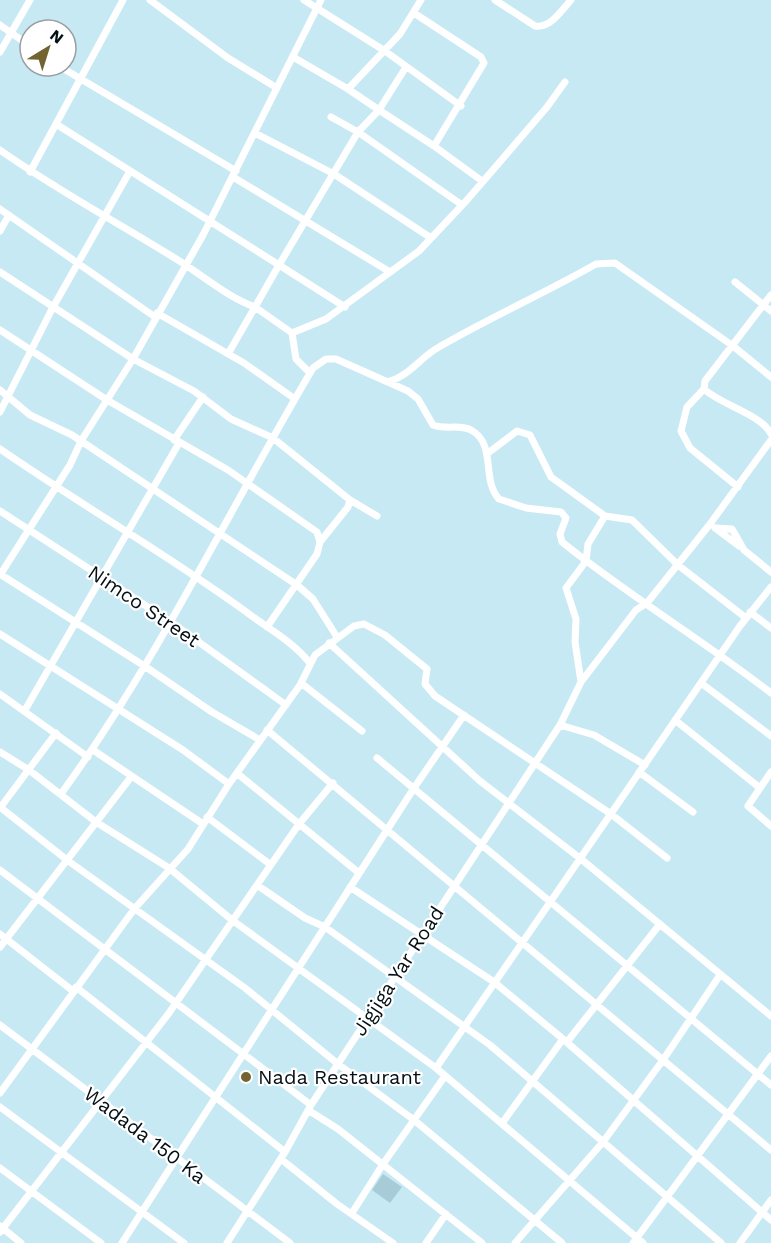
<svg xmlns="http://www.w3.org/2000/svg" width="771" height="1243" viewBox="0 0 771 1243" font-family="'Work Sans',sans-serif">
	<style>
		.green { fill: #a8ccd7 }
		.lines { fill: none; stroke-linecap: round; stroke-linejoin: round }
		.minor { stroke: #fff; stroke-width: 7 }
		.poi-dot { fill: #726330; stroke: #fff; stroke-width: 2 }
		.labels { text-anchor: middle; stroke-width: 4.5; stroke-linejoin: round; paint-order: stroke }
		.street-label { font-size: 20px; fill: #040f13; stroke: #fff }
		.poi-label { font-size: 20px; fill: #040f13; stroke: #fff; text-anchor: start }
	</style>
	<rect width="100%" height="100%" fill="#c7e9f4"/>
	<path class="green" d="M 383,1174 L 402,1187 L 390,1203 L 372,1190 Z"/>
	<g class="lines">
		<path class="minor" d="M 150,0 L 228,58 L 277,88
			M 304,0 L 385,51 L 461,106
			M 495,0 L 535,26 C 551,28 561,11 571,0
			M 0,25 L 30,46
			M 0,52 L 30,0
			M 293,57 L 348,89 L 379,110 L 406,67
			M 59,66 L 236,171
			M 348,89 L 400,34 L 421,0
			M 331,117 L 358,132 L 462,205
			M 56,124 L 279,265 L 358,132 L 379,110 L 434,146 L 484,63 L 481,57 L 414,13
			M 255,133 L 334,174 L 431,238
			M 434,146 L 482,181
			M 0,150 C 55,189 115,221 173,257 C 200,273 225,296 255,307 L 279,265 L 345,307
			M 30,172 L 123,0
			M 233,177 L 390,272
			M 0,209 L 155,317
			M 0,231 L 9,215
			M 0,272 L 133,359 L 194,391 L 231,419 L 273,438 L 350,500 L 377,516
			M 735,282 L 771,311
			M 771,295 L 705,381 L 704,389 C 721,405 761,414 771,434
			M 157,313 L 244,363 L 295,399
			M 0,330 L 107,400 L 228,470 L 317,532 L 320,542 L 317,554 L 267,627
			M 292,333 L 326,319 L 419,251 L 467,200 L 547,107 L 565,82
			M 228,354 L 255,307 L 292,333 L 296,359 L 310,373
			M 390,381 C 409,376 422,356 439,347 C 491,317 545,293 596,264 L 615,263 L 733,346 L 771,377
			M 704,389 L 687,407 L 681,431 L 690,448 L 738,487
			M 0,390 L 30,415 L 72,435 L 297,585 L 313,599 L 337,637
			M 0,412 L 52,309 L 130,171
			M 174,440 L 203,397
			M 0,449 C 81,505 165,553 245,611 C 267,628 291,640 309,662
			M 0,511 L 171,622 L 286,705
			M 605,516 L 632,520 L 678,565 L 746,618
			M 715,528 L 739,546
			M 716,528 L 732,529 L 744,550 L 771,572
			M 320,542 L 348,507 L 350,500
			M 0,574 L 146,667 L 212,712 L 260,740
			M 0,575 L 70,465 L 81,441 L 133,359 L 203,235 L 321,0
			M 750,612 L 771,628
			M 0,634 L 183,750 L 229,784
			M 329,643 L 480,781 L 581,859 L 771,1016
			M 581,682 L 636,610 L 647,603 L 710,524 L 771,440
			M 301,683 L 362,731
			M 701,683 L 771,736
			M 0,694 L 88,757
			M 25,710 L 179,443
			M 675,720 L 760,788
			M 560,725 L 594,735 L 645,765
			M 267,730 L 771,1150
			M 93,750 L 203,824
			M 0,752 L 29,770 L 96,822 L 169,868 L 232,920 L 436,1068 L 643,1243
			M 377,758 L 771,1085
			M 639,772 L 693,812
			M 771,772 L 748,806 L 771,826
			M 238,774 L 359,873
			M 61,794 C 158,660 229,510 313,368 L 326,359 L 336,359 L 408,391 L 418,399 L 433,425 C 445,430 459,424 471,430 C 497,444 481,480 499,499 L 526,508 L 561,512 L 566,518 L 560,534 L 562,542 C 629,596 703,640 771,693
			M 0,807 L 67,860 L 245,988 L 338,1064 L 414,1120 L 562,1243
			M 0,808 L 56,733
			M 207,817 L 271,865
			M 0,870 L 311,1105
			M 257,885 L 305,918 L 325,927 L 490,1045 L 721,1243
			M 350,887 L 494,982 L 563,1039 L 771,1220
			M 0,934 L 73,991
			M 0,947 L 131,777
			M 76,987 L 285,1152
			M 0,1025 L 290,1243
			M 567,1042 L 660,924
			M 436,1068 L 740,626 L 771,587
			M 0,1093 L 135,908 L 188,849 L 229,784 L 300,685 L 315,655 L 354,626 L 364,624 L 385,635 L 427,669 L 425,684 L 435,696 L 611,814 L 667,858
			M 0,1107 L 184,1243
			M 308,1110 L 338,1129 L 482,1243
			M 503,1122 L 563,1039
			M 281,1159 L 337,1204 L 393,1243
			M 0,1168 L 101,1243
			M 352,1213 L 383,1164 L 445,1076
			M 0,1226 L 21,1243
			M 0,1232 L 169,1013 L 299,824 L 333,783
			M 122,1243 L 414,788 L 464,715
			M 227,1243 L 285,1152 L 311,1105 L 560,725 L 581,682 L 575,642 L 576,619 L 566,588 L 586,561 L 588,544 L 605,516 L 551,477 L 530,435 L 517,431 L 488,453
			M 426,1243 L 446,1214
			M 515,1243 L 603,1142 L 663,1060 L 720,975
			M 633,1243 L 771,1056
			M 740,1243 L 771,1200"/>
	</g>
	<circle class="poi-dot" cx="246" cy="1077" r="6"/>
	<g class="labels">
		<g class="street-label">
			<text transform="translate(144 606) rotate(34)" y="7">Nimco Street</text>
			<text transform="translate(398 971) rotate(-57)" y="7">Jigjiga Yar Road</text>
			<text transform="translate(145 1135) rotate(37)" y="7">Wadada 150 Ka</text>
		</g>
		<g class="poi-label">
			<text x="258" y="1084">Nada Restaurant</text>
		</g>
	</g>
	<g transform="translate(48 48) rotate(38)"><circle r="28" fill="#ffffff" stroke="#9b9fa1" stroke-width="1.5"/>
	<path d="M0-4.5L10 22L0 15L-10 22Z" fill="#726330"/>
	<text y="-9" font-size="16" font-weight="bold" text-anchor="middle" fill="#040f13">N</text>
	</g>
</svg>
